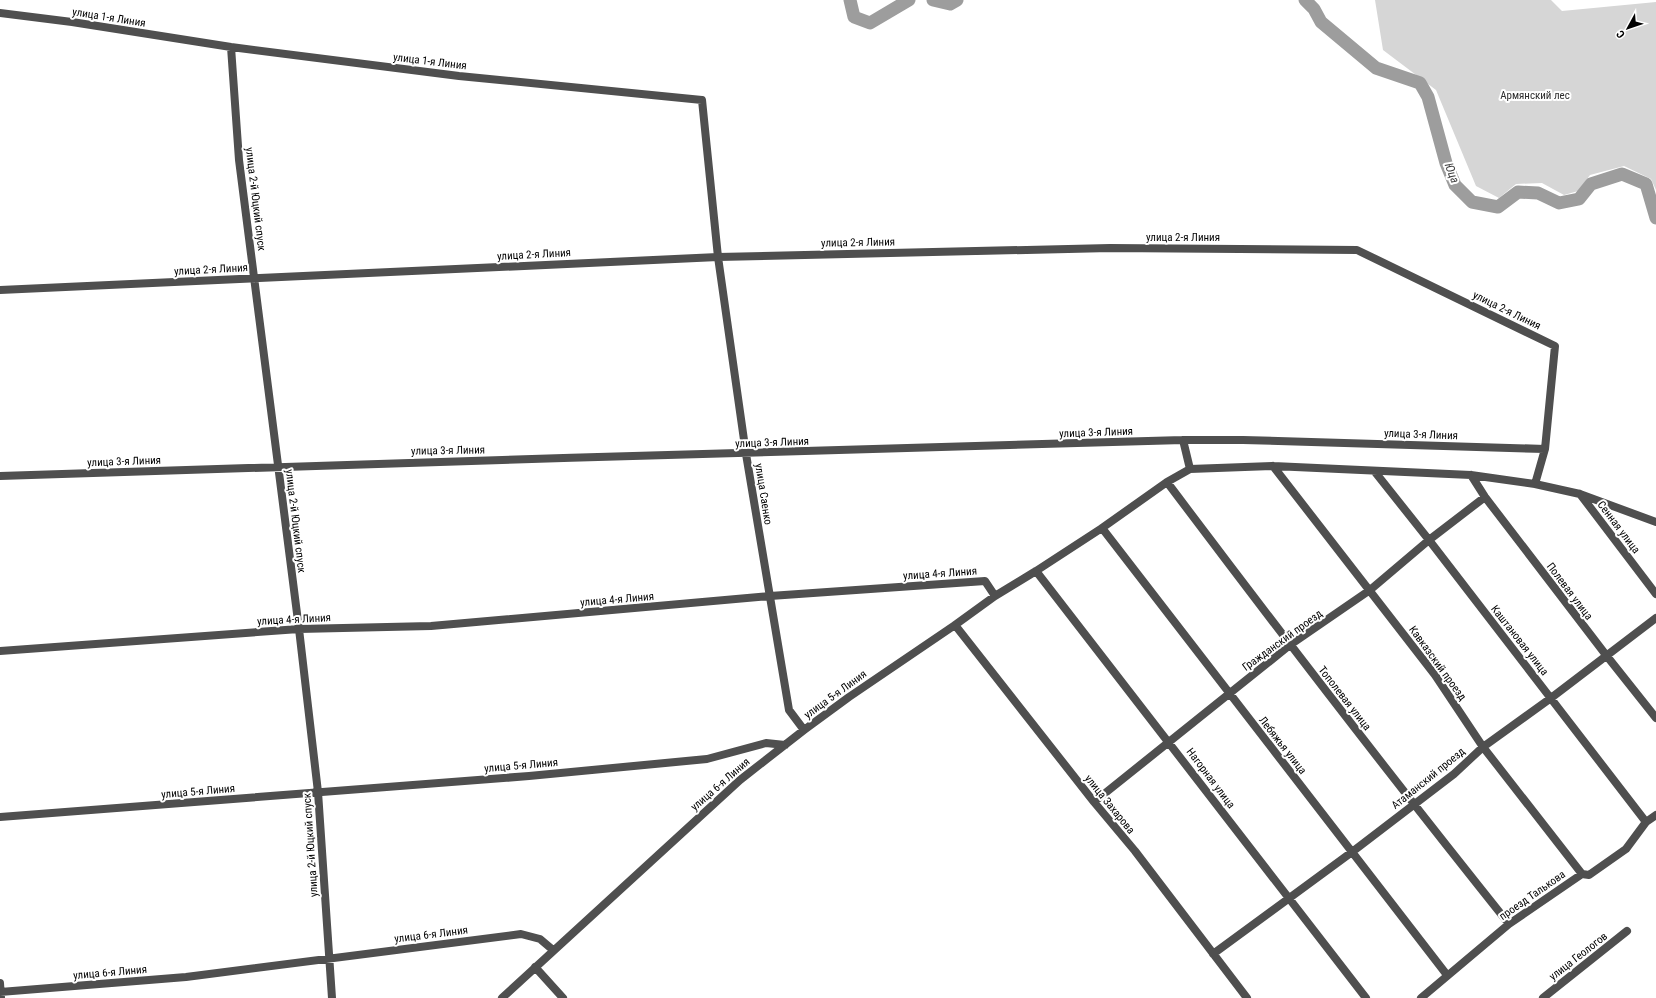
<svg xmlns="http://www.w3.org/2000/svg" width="1656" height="998" viewBox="0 0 1656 998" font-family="'Roboto Condensed',sans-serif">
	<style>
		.green { fill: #d6d6d6 }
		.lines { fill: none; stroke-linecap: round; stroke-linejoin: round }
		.river { stroke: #9d9d9d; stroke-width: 13 }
		.minor { stroke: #4f4f4f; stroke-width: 8 }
		.labels { text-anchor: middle; stroke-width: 4; stroke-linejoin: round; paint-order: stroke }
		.street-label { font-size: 11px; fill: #000; stroke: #fff }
		.park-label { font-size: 11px; fill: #2d2d2d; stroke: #fff }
		.water-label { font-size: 12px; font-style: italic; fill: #3e3e3e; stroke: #fff }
	</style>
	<rect width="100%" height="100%" fill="#fff"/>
	<path class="green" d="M 1375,0 L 1551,0 L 1562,11 L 1656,2 L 1656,190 L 1651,179 L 1624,166 L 1590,175 L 1578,191 L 1564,195 L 1542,183 L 1516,184 L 1499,198 L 1476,186 L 1436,90 L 1383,50 Z"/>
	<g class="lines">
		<path class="river" d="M 850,0 L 854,17 L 870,23 L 909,0
			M 933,0 L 950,4 L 957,0
			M 1305,0 L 1314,9 L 1321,22 L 1376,68 L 1420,83 L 1428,97 L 1446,163 L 1455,185 L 1472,202 L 1498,207 L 1518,192 L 1538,193 L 1559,203 L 1579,199 L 1591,184 L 1622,174 L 1646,184 L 1656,218"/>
		<path class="minor" d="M 0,13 L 72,22 L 231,47 L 459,76 L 702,100 L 718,257 L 746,454 L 789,710 L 804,730
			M 231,47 L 239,160 L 299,629 L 318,792 L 332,998
			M 0,290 L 718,257 L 1110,248 L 1357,250 L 1555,346 L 1545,449 L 1535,484
			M 1183,440 L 1190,469
			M 1273,466 L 1435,675 L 1483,747 L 1582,874
			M 1375,472 L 1429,540 L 1646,822
			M 1471,475 L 1485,497 L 1606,655 L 1656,718
			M 0,476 C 394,461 789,453 1183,440 L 1243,440 L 1545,449
			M 1167,482 C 1279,631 1393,779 1509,924
			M 1580,494 L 1656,594
			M 1102,528 L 1447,975
			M 1036,571 L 1366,998
			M 955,625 L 1094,802 L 1135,851 L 1247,998
			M 0,651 L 299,629 L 431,626 L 770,596 L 985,581 L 995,596
			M 1094,802 L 1290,645 L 1370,590 L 1429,540 L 1485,497
			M 0,817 L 529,776 L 707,759 L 766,743 L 785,745
			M 1213,954 L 1352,852 L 1454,774 L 1483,747 L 1551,698 L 1656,618
			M 535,967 L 563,998
			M 0,983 L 1,998
			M 0,992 L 186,977 L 521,934 L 540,939 L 553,950
			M 502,998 L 740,780 L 804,730 L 849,697 L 955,625 L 995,596 L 1036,571 L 1102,528 L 1167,482 L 1190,469 L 1273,466 L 1471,475 L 1535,484 L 1580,494 L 1656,522
			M 1421,998 L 1509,924 L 1582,874 L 1589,875 L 1626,849 L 1646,822 L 1656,815
			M 1543,998 L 1627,931"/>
	</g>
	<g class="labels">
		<g class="street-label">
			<text transform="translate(109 17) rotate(9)" y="4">улица 1-я Линия</text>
			<text transform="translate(430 61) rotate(7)" y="4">улица 1-я Линия</text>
			<text transform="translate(256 199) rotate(83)" y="4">улица 2-й Юцкий спуск</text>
			<text x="1183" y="241">улица 2-я Линия</text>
			<text transform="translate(858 242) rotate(-1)" y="4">улица 2-я Линия</text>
			<text transform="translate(534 254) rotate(-3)" y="4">улица 2-я Линия</text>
			<text transform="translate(211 269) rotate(-3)" y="4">улица 2-я Линия</text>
			<text transform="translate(1507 310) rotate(26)" y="4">улица 2-я Линия</text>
			<text transform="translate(1096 432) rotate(-2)" y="4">улица 3-я Линия</text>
			<text transform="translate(1421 434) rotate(2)" y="4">улица 3-я Линия</text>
			<text transform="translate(772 442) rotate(-2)" y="4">улица 3-я Линия</text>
			<text transform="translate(448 450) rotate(-1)" y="4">улица 3-я Линия</text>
			<text transform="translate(124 461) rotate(-2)" y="4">улица 3-я Линия</text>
			<text transform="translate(764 494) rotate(81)" y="4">улица Саенко</text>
			<text transform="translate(296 521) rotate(83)" y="4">улица 2-й Юцкий спуск</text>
			<text transform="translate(1619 527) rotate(53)" y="4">Сенная улица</text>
			<text transform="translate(940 573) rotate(-4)" y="4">улица 4-я Линия</text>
			<text transform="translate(1570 591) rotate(53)" y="4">Полевая улица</text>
			<text transform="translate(617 599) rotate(-5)" y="4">улица 4-я Линия</text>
			<text transform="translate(294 619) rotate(-3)" y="4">улица 4-я Линия</text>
			<text transform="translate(1282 640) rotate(-36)" y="4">Гражданский проезд</text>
			<text transform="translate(1520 640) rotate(52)" y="4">Каштановая улица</text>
			<text transform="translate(1438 663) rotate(54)" y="4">Кавказский проезд</text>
			<text transform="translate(835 694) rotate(-36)" y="4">улица 5-я Линия</text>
			<text transform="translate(1345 698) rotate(52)" y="4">Тополевая улица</text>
			<text transform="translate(1283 745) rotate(52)" y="4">Лебяжья улица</text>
			<text transform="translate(521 765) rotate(-5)" y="4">улица 5-я Линия</text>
			<text transform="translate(1211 778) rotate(53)" y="4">Нагорная улица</text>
			<text transform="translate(1428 778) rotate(-39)" y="4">Атаманский проезд</text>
			<text transform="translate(720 784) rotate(-41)" y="4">улица 6-я Линия</text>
			<text transform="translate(198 791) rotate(-5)" y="4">улица 5-я Линия</text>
			<text transform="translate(1110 804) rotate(51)" y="4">улица Захарова</text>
			<text transform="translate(310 845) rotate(-94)" y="4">улица 2-й Юцкий спуск</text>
			<text transform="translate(1532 895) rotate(-35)" y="4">проезд Талькова</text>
			<text transform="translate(431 934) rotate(-7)" y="4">улица 6-я Линия</text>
			<text transform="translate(1578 956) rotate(-38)" y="4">улица Геологов</text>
			<text transform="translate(110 972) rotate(-5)" y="4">улица 6-я Линия</text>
		</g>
		<g class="park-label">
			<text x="1535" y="99">Армянский лес</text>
		</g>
		<g class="water-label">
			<text transform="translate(1452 173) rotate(69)" y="4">Юца</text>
		</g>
	</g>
	<g transform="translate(1628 28) rotate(230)" stroke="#ffffff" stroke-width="3" paint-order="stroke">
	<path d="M0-3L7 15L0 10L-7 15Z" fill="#000000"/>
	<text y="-6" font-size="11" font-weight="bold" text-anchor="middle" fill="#000000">С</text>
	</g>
</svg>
